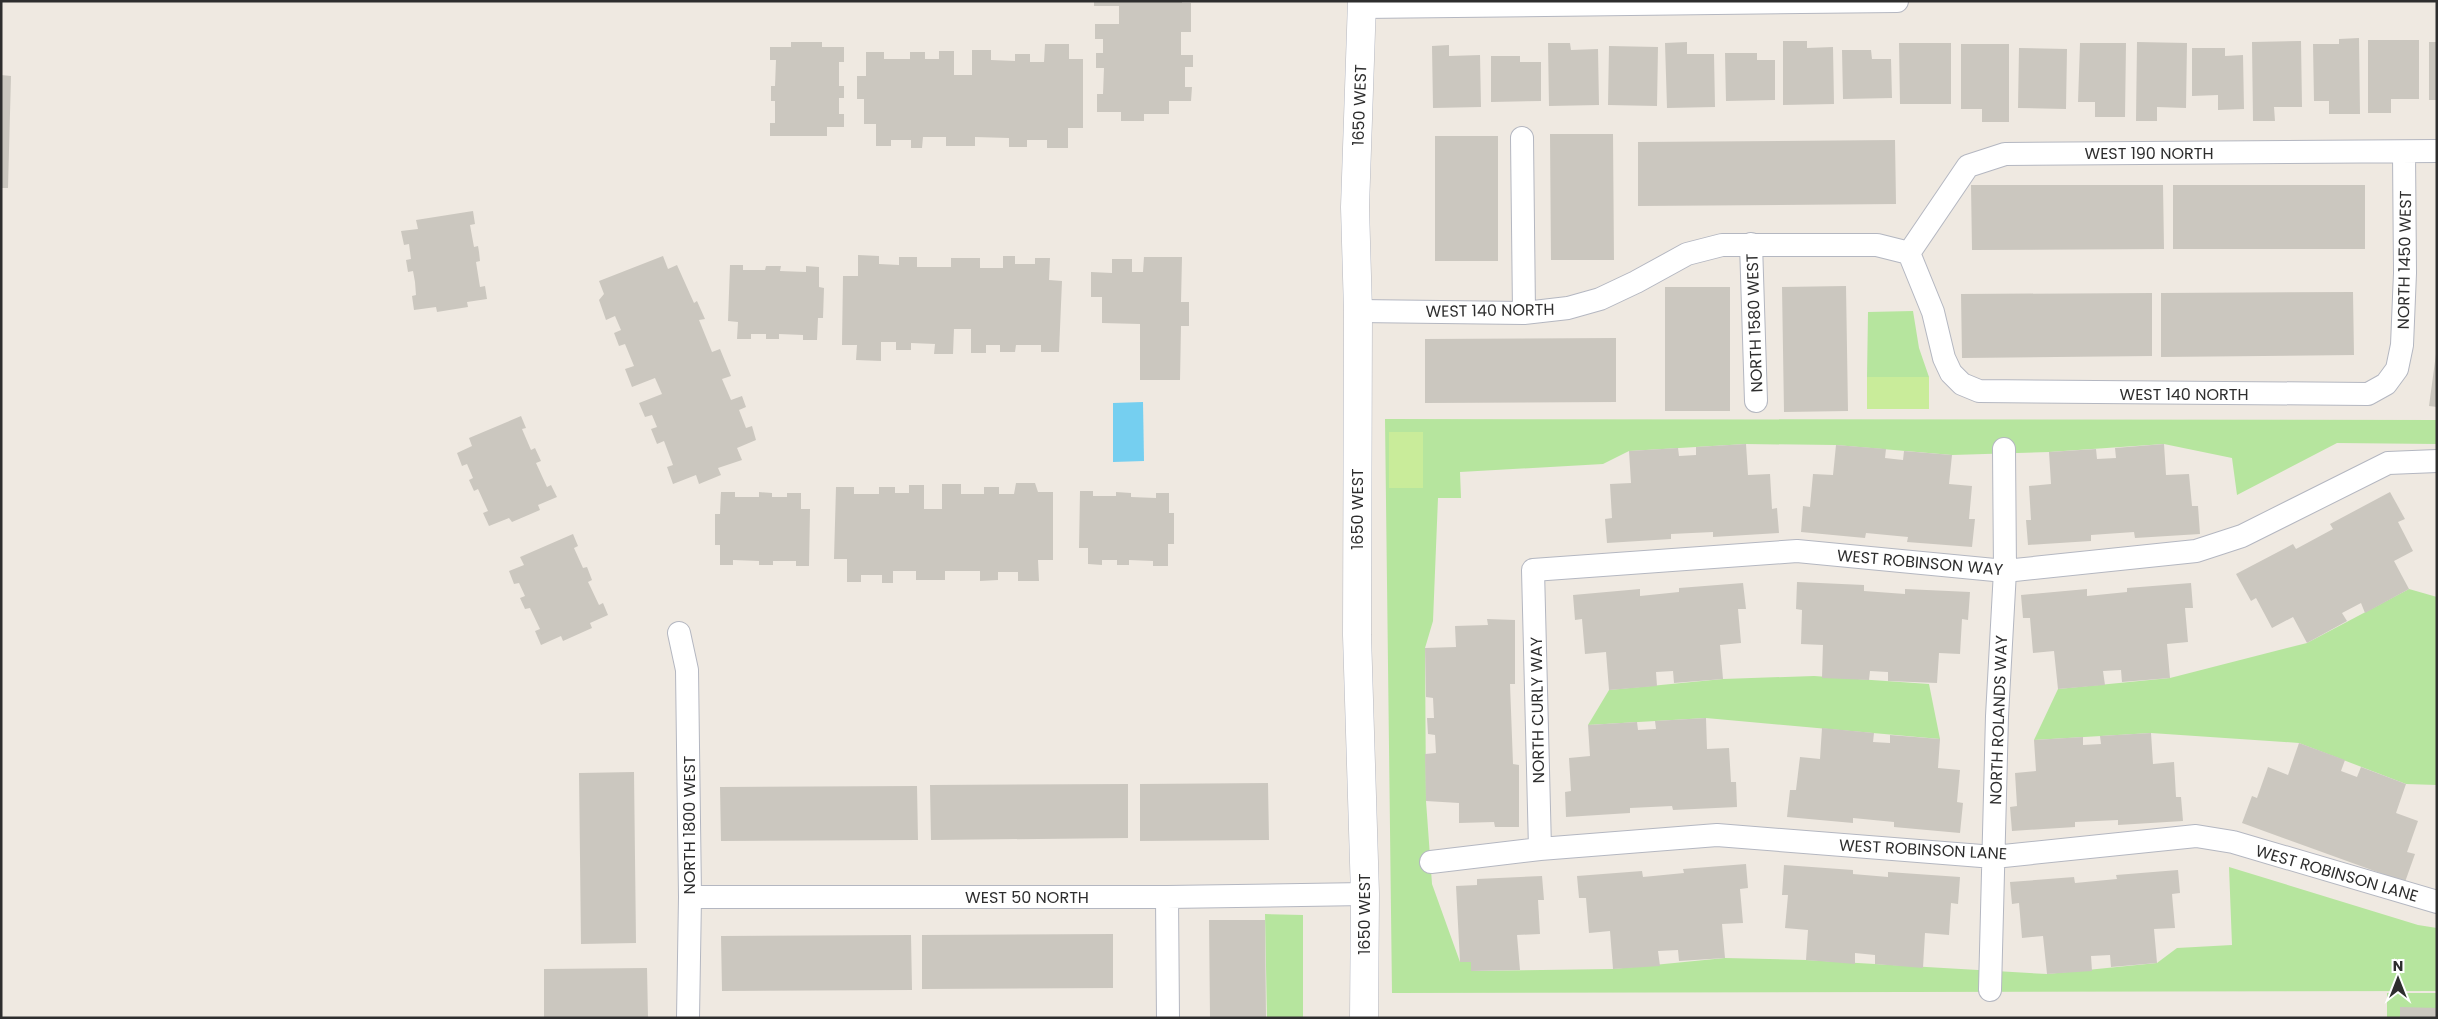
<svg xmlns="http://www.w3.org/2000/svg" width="2438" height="1019" viewBox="0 0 2438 1019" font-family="Poppins,sans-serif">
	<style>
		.green { fill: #b6e59e }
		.pitch { fill: #c9ec9a }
		.water { fill: #75cff0 }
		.building { fill: #cbc7bf }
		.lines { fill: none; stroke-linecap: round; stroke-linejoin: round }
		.minor-casing { stroke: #b4b7c1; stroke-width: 24 }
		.tertiary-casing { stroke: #b4b7c1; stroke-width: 29 }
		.minor { stroke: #fff; stroke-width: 22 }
		.tertiary { stroke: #fff; stroke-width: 28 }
		.labels { text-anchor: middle; stroke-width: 4; stroke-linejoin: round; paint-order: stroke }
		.street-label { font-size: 16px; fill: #2e2e2e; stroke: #fff }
	</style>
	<rect width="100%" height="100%" fill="#efe9e1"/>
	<path class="green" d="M 1913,311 L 1919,348 L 1929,377 L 1867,377 L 1868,312 Z
		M 1385,419 L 2437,420 L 2437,444 L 2337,443 L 2237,495 L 2232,458 L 2164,444 L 2049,452 L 1952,455 L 1836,445 L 1746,444 L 1629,451 L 1603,464 L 1460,472 L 1461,498 L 1438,498 L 1433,621 L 1425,648 L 1426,801 L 1432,884 L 1460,962 L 1471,962 L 1472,971 L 1613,969 L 1725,958 L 1806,960 L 2047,974 L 2157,963 L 2177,948 L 2232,945 L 2229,867 L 2418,925 L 2437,928 L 2437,991 L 1392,993 Z
		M 2409,589 L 2437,597 L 2437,785 L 2406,784 L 2299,743 L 2151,733 L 2034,740 L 2058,689 L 2170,678 L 2307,643 Z
		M 1814,676 L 1929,684 L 1940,739 L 1706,718 L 1588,725 L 1609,690 L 1723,679 Z
		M 1265,914 L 1303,915 L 1303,1018 L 1267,1018 Z
		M 2387,993 L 2437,993 L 2437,1018 L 2387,1018 Z"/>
	<path class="pitch" d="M 1867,377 L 1929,377 L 1929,409 L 1867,409 Z
		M 1389,432 L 1423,432 L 1423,488 L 1389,488 Z"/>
	<path class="water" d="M 1143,402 L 1144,461 L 1113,462 L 1113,403 Z"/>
	<path class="building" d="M 1094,1 L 1182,1 L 1182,3 L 1191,3 L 1191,32 L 1181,32 L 1181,55 L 1193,55 L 1193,67 L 1185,67 L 1185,87 L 1192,87 L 1191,101 L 1169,101 L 1169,114 L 1144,114 L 1144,121 L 1121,121 L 1121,112 L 1097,112 L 1097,94 L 1103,94 L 1104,68 L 1096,68 L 1096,53 L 1103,53 L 1103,39 L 1095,39 L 1095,24 L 1119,24 L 1119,6 L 1094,6 Z
		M 2359,38 L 2360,114 L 2329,114 L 2329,101 L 2314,101 L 2313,44 L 2339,44 L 2339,39 Z
		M 2368,40 L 2419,40 L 2419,99 L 2391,99 L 2391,113 L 2368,113 Z
		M 1783,41 L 1807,41 L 1807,48 L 1833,47 L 1834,104 L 1783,105 Z
		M 2301,41 L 2302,107 L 2274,107 L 2275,121 L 2253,121 L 2252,42 Z
		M 791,42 L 822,42 L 822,47 L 844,47 L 844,62 L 839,62 L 839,86 L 844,86 L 844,98 L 839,98 L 839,114 L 844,114 L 844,127 L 827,127 L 827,136 L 770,136 L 770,123 L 775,123 L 775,101 L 771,101 L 771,86 L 775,86 L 776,60 L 770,60 L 770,47 L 791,47 Z
		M 1687,42 L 1687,54 L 1714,54 L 1715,107 L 1667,108 L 1665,43 Z
		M 2137,42 L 2187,43 L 2186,108 L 2157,107 L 2157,121 L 2136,121 Z
		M 2429,42 L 2437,42 L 2437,100 L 2429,100 Z
		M 1548,43 L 1570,43 L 1571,50 L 1598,49 L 1599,105 L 1549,106 Z
		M 1899,43 L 1951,43 L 1951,104 L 1900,104 Z
		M 2080,43 L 2126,43 L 2125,117 L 2095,117 L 2095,102 L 2078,102 Z
		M 1045,44 L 1069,44 L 1069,59 L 1083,59 L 1083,128 L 1068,128 L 1068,148 L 1047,148 L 1047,140 L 1027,140 L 1027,147 L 1009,147 L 1009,138 L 975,137 L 975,146 L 946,146 L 946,137 L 923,137 L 922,148 L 911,148 L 911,140 L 891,140 L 891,146 L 876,146 L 876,124 L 864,124 L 864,99 L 857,99 L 857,76 L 866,76 L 866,52 L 884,52 L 884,59 L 910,59 L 910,52 L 925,52 L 925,59 L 939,59 L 939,51 L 954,51 L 954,75 L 972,75 L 972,50 L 991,50 L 991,60 L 1015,61 L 1015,54 L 1030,54 L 1030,62 L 1044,62 Z
		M 1961,44 L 2009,44 L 2009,122 L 1982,122 L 1982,109 L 1961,109 Z
		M 1449,45 L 1449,56 L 1480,55 L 1481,107 L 1433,108 L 1432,46 Z
		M 1609,46 L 1658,47 L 1657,106 L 1608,105 Z
		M 2019,48 L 2067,49 L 2066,109 L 2018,108 Z
		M 2192,48 L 2225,48 L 2225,56 L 2243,55 L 2244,109 L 2218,110 L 2218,95 L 2192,96 Z
		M 1842,50 L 1871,50 L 1872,59 L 1891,59 L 1892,98 L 1843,99 Z
		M 1725,53 L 1757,53 L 1757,60 L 1775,60 L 1775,100 L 1726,101 Z
		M 1491,56 L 1520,56 L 1520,62 L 1541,62 L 1541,101 L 1491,102 Z
		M 1,75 L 11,76 L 8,188 L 1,188 Z
		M 1550,134 L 1613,134 L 1614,260 L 1551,260 Z
		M 1435,136 L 1498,136 L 1498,261 L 1435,261 Z
		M 1895,140 L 1896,204 L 1638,206 L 1638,142 Z
		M 1971,185 L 2163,185 L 2164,249 L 1972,250 Z
		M 2173,185 L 2365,185 L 2365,249 L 2173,249 Z
		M 473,211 L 475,224 L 470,225 L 474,247 L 478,246 L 479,252 L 480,261 L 476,262 L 480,287 L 485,286 L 487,299 L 467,302 L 468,307 L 437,312 L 436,307 L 414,310 L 412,296 L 416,295 L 415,282 L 413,271 L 408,272 L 406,260 L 411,259 L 409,244 L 404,245 L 401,231 L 418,229 L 416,220 Z
		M 858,255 L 879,256 L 879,264 L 899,265 L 899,257 L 917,257 L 917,267 L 951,267 L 951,258 L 980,258 L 980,268 L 1003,268 L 1003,256 L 1015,256 L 1015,264 L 1035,264 L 1035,258 L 1050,258 L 1049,280 L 1062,281 L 1059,352 L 1041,352 L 1041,345 L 1016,345 L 1015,352 L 1000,352 L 1000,345 L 986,345 L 986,353 L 971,353 L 971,329 L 954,329 L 953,354 L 934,354 L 935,344 L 911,343 L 911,350 L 896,350 L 896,342 L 881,342 L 881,361 L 856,360 L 857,345 L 842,345 L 843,276 L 858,276 Z
		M 663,256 L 668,269 L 677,265 L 694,303 L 697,301 L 705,319 L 699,320 L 712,352 L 720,349 L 731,376 L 722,379 L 731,400 L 742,396 L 746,407 L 739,410 L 746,428 L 752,426 L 756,440 L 737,448 L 742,460 L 718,468 L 721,475 L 699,484 L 696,475 L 673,484 L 667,467 L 673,465 L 664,441 L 657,444 L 651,429 L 657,427 L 652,415 L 645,417 L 639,403 L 662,394 L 655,378 L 632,387 L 625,369 L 634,366 L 625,344 L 619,346 L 614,333 L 621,330 L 615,316 L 606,320 L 599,300 L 604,294 L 599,281 Z
		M 1144,257 L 1182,257 L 1181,302 L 1189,302 L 1189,326 L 1181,326 L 1180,380 L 1140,380 L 1140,324 L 1102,323 L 1102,297 L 1091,297 L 1091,272 L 1112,273 L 1112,259 L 1132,259 L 1132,272 L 1143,272 Z
		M 730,265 L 743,265 L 743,270 L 765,270 L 766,266 L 781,266 L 780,271 L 806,272 L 806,266 L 819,267 L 819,287 L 824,288 L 823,318 L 818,318 L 817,340 L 803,340 L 803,335 L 779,334 L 779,339 L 766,339 L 766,334 L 751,334 L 751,339 L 737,339 L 738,322 L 728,321 Z
		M 1846,286 L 1848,411 L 1784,412 L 1782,287 Z
		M 1665,287 L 1730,287 L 1730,411 L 1665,411 Z
		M 2353,292 L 2354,355 L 2161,357 L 2161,293 Z
		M 2152,293 L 2152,356 L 1962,358 L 1961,294 Z
		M 1616,338 L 1616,402 L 1425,403 L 1425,339 Z
		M 2436,354 L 2437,354 L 2437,407 L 2429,406 Z
		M 521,416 L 526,428 L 522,429 L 531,450 L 535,448 L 541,461 L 536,463 L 547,487 L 551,485 L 557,497 L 538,505 L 540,510 L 512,522 L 509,518 L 489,526 L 483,513 L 488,511 L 478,489 L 474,491 L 469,480 L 473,478 L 467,464 L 462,466 L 457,453 L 472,446 L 469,438 Z
		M 1746,444 L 1748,475 L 1770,474 L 1772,509 L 1777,508 L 1779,533 L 1713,537 L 1713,532 L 1671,534 L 1671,539 L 1607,543 L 1605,519 L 1612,518 L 1610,484 L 1631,483 L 1629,451 L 1678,448 L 1679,456 L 1696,455 L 1696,447 Z
		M 2164,444 L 2166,475 L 2189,474 L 2192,506 L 2198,506 L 2200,534 L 2135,538 L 2134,532 L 2091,535 L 2091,541 L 2028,545 L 2026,520 L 2031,520 L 2029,486 L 2051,484 L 2049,452 L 2096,449 L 2097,459 L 2116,458 L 2115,448 Z
		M 1836,445 L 1886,449 L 1885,458 L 1903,460 L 1904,451 L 1952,455 L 1949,484 L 1972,486 L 1969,519 L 1975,519 L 1972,547 L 1907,542 L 1908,537 L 1866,533 L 1865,538 L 1801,532 L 1803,506 L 1810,507 L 1813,474 L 1833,475 Z
		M 1016,483 L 1035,483 L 1038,492 L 1053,492 L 1053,560 L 1038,560 L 1039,581 L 1018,581 L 1018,572 L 998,572 L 998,580 L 980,581 L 980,571 L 945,571 L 945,580 L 916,580 L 916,571 L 893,571 L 893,583 L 882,583 L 882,575 L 861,575 L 861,582 L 847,582 L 847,559 L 834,559 L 836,487 L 854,487 L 854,494 L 879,494 L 879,487 L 895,487 L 895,493 L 909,493 L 909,485 L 924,485 L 924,509 L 942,509 L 942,484 L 961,484 L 961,494 L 984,494 L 984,487 L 999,487 L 999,494 L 1014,494 Z
		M 1080,491 L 1093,491 L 1093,496 L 1116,496 L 1116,492 L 1131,493 L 1131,497 L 1156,498 L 1156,493 L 1169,493 L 1169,513 L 1174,513 L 1174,544 L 1168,544 L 1168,566 L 1153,566 L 1153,561 L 1129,560 L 1129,565 L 1117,565 L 1117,560 L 1102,560 L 1102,565 L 1088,564 L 1088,548 L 1079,548 Z
		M 721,492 L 735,492 L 735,497 L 759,497 L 759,492 L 772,493 L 772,497 L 787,497 L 787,493 L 801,493 L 801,509 L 810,509 L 809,566 L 796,566 L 796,561 L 773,561 L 773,565 L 759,565 L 759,561 L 733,560 L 733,565 L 720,565 L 720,545 L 715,545 L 715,514 L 720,514 Z
		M 2390,492 L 2405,519 L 2398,522 L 2413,551 L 2394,561 L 2409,589 L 2365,613 L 2361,603 L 2342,613 L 2347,621 L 2307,643 L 2293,617 L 2272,628 L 2256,598 L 2251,601 L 2236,574 L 2293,544 L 2296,549 L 2333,529 L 2330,524 Z
		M 573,534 L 578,546 L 574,548 L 583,568 L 587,567 L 592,580 L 588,582 L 590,586 L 599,605 L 603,603 L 608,615 L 590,623 L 592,628 L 563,641 L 561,636 L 541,645 L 535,631 L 540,629 L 530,608 L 525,609 L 520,598 L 525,596 L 519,583 L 514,584 L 509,571 L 524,565 L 520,557 Z
		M 1797,582 L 1864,585 L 1864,591 L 1905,594 L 1905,589 L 1970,592 L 1968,620 L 1962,619 L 1960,654 L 1939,653 L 1937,683 L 1888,681 L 1888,672 L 1870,671 L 1869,680 L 1822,678 L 1823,645 L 1801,644 L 1802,610 L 1796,609 Z
		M 1743,583 L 1746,609 L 1738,609 L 1741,643 L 1720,645 L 1723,679 L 1674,683 L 1673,671 L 1656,672 L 1657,686 L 1609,690 L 1606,652 L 1585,654 L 1582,619 L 1575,620 L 1573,595 L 1640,589 L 1640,596 L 1679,592 L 1679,588 Z
		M 2191,583 L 2193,608 L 2185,608 L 2188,642 L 2167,644 L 2170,678 L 2122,682 L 2121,670 L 2103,671 L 2105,685 L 2058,689 L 2054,651 L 2033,653 L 2030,618 L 2023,618 L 2021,595 L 2087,589 L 2087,596 L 2127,592 L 2127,588 Z
		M 1487,619 L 1515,620 L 1515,684 L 1510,684 L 1513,764 L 1519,765 L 1519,827 L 1495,827 L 1494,822 L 1459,823 L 1459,803 L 1426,801 L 1425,754 L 1436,753 L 1435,735 L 1428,734 L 1427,718 L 1434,718 L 1433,698 L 1426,697 L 1425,648 L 1456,647 L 1455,626 L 1488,625 Z
		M 1706,718 L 1707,749 L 1729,748 L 1731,782 L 1736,782 L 1737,807 L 1673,810 L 1672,806 L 1630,808 L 1630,813 L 1566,817 L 1565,792 L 1571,791 L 1569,758 L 1590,756 L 1588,725 L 1637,722 L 1638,730 L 1656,729 L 1655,721 Z
		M 1822,728 L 1874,733 L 1873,742 L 1890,743 L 1890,735 L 1940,739 L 1938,768 L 1960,770 L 1957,802 L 1963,803 L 1960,833 L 1894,827 L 1894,822 L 1853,818 L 1853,823 L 1787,817 L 1790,790 L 1796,790 L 1800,757 L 1820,759 Z
		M 2151,733 L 2153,764 L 2174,762 L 2176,797 L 2181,797 L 2183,821 L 2118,825 L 2118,820 L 2075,822 L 2075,827 L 2012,831 L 2010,807 L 2017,806 L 2015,773 L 2036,771 L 2034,740 L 2083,737 L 2083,745 L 2101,744 L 2100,736 Z
		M 2299,743 L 2345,760 L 2341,771 L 2357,777 L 2361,767 L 2406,784 L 2396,813 L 2418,821 L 2407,852 L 2415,854 L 2405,882 L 2242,823 L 2252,796 L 2257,798 L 2268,767 L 2288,775 Z
		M 634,772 L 636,943 L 581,944 L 579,773 Z
		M 1268,783 L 1269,840 L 1140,841 L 1140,784 Z
		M 1128,784 L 1128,838 L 931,840 L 930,785 Z
		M 917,786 L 918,840 L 721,841 L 720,787 Z
		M 1746,864 L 1748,888 L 1740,889 L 1743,923 L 1722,924 L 1725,958 L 1679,961 L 1678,950 L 1658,951 L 1660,966 L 1613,969 L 1610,931 L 1589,933 L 1586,898 L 1579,898 L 1577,876 L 1642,871 L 1643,877 L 1684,873 L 1683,869 Z
		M 1784,865 L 1853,870 L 1853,874 L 1888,877 L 1888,872 L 1960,877 L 1958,904 L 1951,903 L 1949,935 L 1925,933 L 1923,968 L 1875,964 L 1875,955 L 1855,953 L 1855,964 L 1806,960 L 1808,930 L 1785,928 L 1788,895 L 1782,895 Z
		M 2178,870 L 2180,893 L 2172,894 L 2175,928 L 2154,929 L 2157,963 L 2111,967 L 2110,955 L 2091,956 L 2092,971 L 2047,974 L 2043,936 L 2022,938 L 2019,903 L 2012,904 L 2010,882 L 2074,877 L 2075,883 L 2117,879 L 2116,875 Z
		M 1542,876 L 1544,900 L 1538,900 L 1540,934 L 1517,935 L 1520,970 L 1471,971 L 1471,962 L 1460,962 L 1456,886 L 1477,885 L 1477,879 Z
		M 1209,920 L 1265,920 L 1266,1018 L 1210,1018 Z
		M 1113,934 L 1113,988 L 922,989 L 922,935 Z
		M 911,935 L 912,990 L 722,991 L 721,936 Z
		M 647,968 L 648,1018 L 544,1018 L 544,969 Z
		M 2400,1007 L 2437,1008 L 2437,1018 L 2400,1018 Z"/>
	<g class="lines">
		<g class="minor-casing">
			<path id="minor" d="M 1362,7 L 1897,1
				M 1522,138 L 1524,313
				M 1751,244 L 1756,401
				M 1909,253 L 1933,312 L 1944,358 L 1951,373 L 1962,384 L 1979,391 L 2368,394 L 2386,384 L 2397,369 L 2402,345 L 2405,273 L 2404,152
				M 1909,253 L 1968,166 L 2005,154 L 2437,151
				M 1358,311 L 1524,313 L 1568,308 L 1600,299 L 1636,282 L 1687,254 L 1722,245 L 1877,245 L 1909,253
				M 679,633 L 687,670 L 690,897 L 688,1018
				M 1540,849 L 1533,570 L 1797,551 L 2005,571 L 2196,551 L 2242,536 L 2388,463 L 2437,461
				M 1431,862 L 1540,849 L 1717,835 L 1994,857 L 2196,836 L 2233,842 L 2437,902
				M 690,897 L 1167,897 L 1365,894
				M 1167,897 L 1168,1018
				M 1990,990 L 1997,716 L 2005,571 L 2004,449"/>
		</g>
		<g class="tertiary-casing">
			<path id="tertiary" d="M 1362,1 L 1355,207 L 1358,311 L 1357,635 L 1365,894 L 1364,1018"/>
		</g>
		<use href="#minor" class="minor"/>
		<use href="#tertiary" class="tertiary"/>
	</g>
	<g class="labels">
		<g class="street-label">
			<text transform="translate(1359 105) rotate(-88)" y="6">1650 WEST</text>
			<text x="2149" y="159">WEST 190 NORTH</text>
			<text transform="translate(2404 260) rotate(-89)" y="6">NORTH 1450 WEST</text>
			<text transform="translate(1490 310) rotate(-1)" y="6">WEST 140 NORTH</text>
			<text transform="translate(1754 323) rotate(-92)" y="6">NORTH 1580 WEST</text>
			<text x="2184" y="400">WEST 140 NORTH</text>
			<text transform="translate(1357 509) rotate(-90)" y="6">1650 WEST</text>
			<text transform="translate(1920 562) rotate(5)" y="6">WEST ROBINSON WAY</text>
			<text transform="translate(1537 710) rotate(-91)" y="6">NORTH CURLY WAY</text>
			<text transform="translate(1998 720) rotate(-88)" y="6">NORTH ROLANDS WAY</text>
			<text transform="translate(689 825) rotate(-90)" y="6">NORTH 1800 WEST</text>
			<text transform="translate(1923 849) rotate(3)" y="6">WEST ROBINSON LANE</text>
			<text transform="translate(2337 873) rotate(16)" y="6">WEST ROBINSON LANE</text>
			<text x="1027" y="903">WEST 50 NORTH</text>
			<text transform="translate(1364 914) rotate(-90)" y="6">1650 WEST</text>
		</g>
	</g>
	<rect width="2438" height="1019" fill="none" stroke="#2e2e2e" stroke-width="5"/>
	<g transform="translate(2398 979)" stroke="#ffffff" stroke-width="4" paint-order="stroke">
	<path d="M0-4L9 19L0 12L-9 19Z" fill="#2e2e2e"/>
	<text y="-8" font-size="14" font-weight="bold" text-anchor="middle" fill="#2e2e2e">N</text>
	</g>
</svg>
